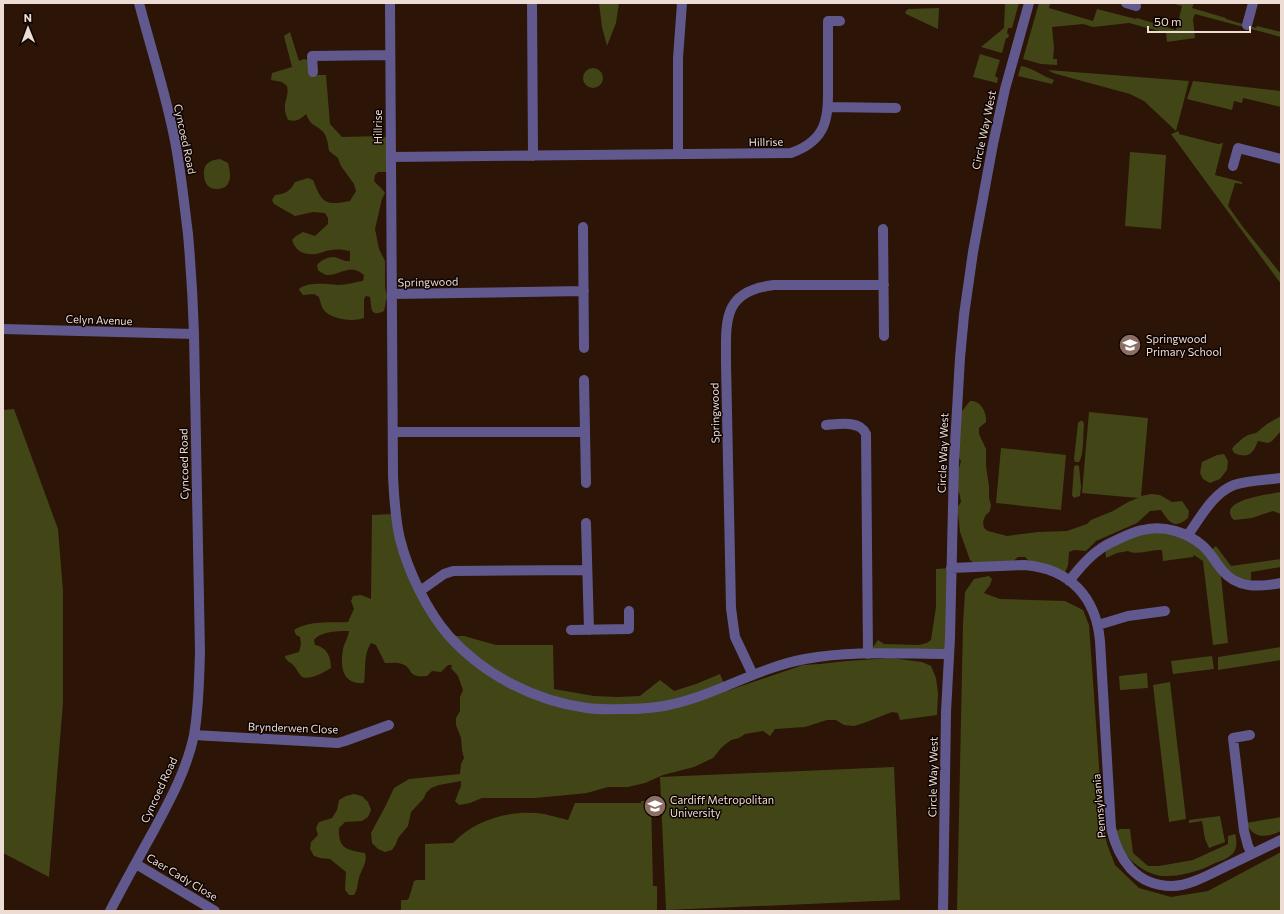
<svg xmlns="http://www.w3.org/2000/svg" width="1284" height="914" viewBox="0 0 1284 914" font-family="Commissioner,sans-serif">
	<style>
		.green { fill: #424616 }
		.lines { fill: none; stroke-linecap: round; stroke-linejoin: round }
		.minor { stroke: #61598d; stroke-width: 10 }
		.labels { text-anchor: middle; stroke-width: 3; stroke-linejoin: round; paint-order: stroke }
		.street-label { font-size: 11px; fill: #eddcd3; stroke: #0d0402 }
		.poi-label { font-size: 11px; fill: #eddcd3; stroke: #0d0402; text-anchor: start }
	</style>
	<rect width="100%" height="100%" fill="#2c1407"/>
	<path class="green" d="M 599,3 L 619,3 L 616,23 L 607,46 L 602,27 Z
		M 1005,3 L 1019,3 L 1012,28 L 1008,28 L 1007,33 L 1009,35 L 1008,38 L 1006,38 L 1002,53 L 981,47 L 1004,28 Z
		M 1039,3 L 1050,3 L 1049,8 L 1093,21 L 1097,9 L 1136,19 L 1137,18 L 1176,30 L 1182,6 L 1171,3 L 1194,3 L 1192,8 L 1226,18 L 1226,19 L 1256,28 L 1257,26 L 1281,32 L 1281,37 L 1195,14 L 1193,19 L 1195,38 L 1167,42 L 1166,33 L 1129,23 L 1093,27 L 1083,24 L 1052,27 L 1054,48 L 1053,59 L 1057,59 L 1057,65 L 1041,64 L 1023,59 Z
		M 939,8 L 938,29 L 906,14 L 905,12 L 908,9 Z
		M 290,32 L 299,61 L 304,59 L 310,61 L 312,75 L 326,75 L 330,124 L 342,137 L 381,136 L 390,139 L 391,172 L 378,172 L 375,175 L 374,181 C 378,186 382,188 385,193 L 382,199 L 375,229 L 379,249 L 385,261 L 385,288 L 387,296 L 384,311 C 369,318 372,307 370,297 L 366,296 L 364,299 L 364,318 C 353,322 331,320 323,309 C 321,305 320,301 319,297 L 314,294 L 303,295 L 299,290 L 300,288 C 310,282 327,284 338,285 C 346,285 355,282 363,281 L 364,275 C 349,262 341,276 326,275 C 324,274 320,272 318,270 L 317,265 C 321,260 328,257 334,257 C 340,258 344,262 350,261 L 350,251 C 345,250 337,249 332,250 C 326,250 322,253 316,254 C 304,255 296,252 292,240 L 296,236 L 303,232 L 315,236 L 328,224 L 328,218 L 325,213 L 313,212 L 295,216 L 274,204 L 272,200 L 275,195 C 286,194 290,191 295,182 L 308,178 L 313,180 C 322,203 325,206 350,201 L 356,191 L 354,184 L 341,166 L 338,158 L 329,151 C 328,144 327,134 321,130 C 313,123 311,126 306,114 C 300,120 296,122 288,120 C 280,102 290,99 287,86 L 282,82 L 271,80 L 272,73 L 292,67 L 284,36 Z
		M 980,54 L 1000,60 L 995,76 L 998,78 L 997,83 L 973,77 Z
		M 1021,66 C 1033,68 1042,76 1054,80 L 1052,84 L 1018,76 Z
		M583 78a10 10 0 1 1 20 0a10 10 0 1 1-20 0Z
		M 1048,70 L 1189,81 L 1176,131 L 1144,101 L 1130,94 L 1071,78 L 1053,73 Z
		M 1193,81 L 1281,91 L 1281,107 L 1243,98 L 1242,103 L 1234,101 L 1232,110 L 1187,99 Z
		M 1179,131 L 1179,134 L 1218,144 L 1223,143 L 1215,175 L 1242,182 L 1242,184 L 1235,183 L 1228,206 L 1243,227 L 1281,274 L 1281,284 L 1171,134 Z
		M 1130,152 L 1166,155 L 1161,229 L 1125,226 Z
		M 220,159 L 228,163 C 231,174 233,189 216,189 C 213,189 210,188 208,186 C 205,183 204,178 204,174 C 203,163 211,160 220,159 Z
		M 970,401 C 981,400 987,413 986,422 L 979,428 L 979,434 L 986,449 L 986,466 L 989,486 L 989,498 L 991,505 L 990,511 L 985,516 L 983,522 L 984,528 L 988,531 L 1007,536 L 1038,532 L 1067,531 L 1087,524 L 1091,520 L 1113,511 L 1128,502 L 1138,498 L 1082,493 L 1089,412 L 1148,418 L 1141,496 L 1151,494 L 1160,495 L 1172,502 L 1182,501 L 1189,511 L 1188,518 C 1174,530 1169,522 1161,510 L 1150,511 L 1137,523 L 1096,541 L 1086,551 L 1074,550 L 1069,552 L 1068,565 L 1065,573 L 1031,563 L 1025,557 L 1018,557 L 1011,563 L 975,564 L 970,560 L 960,532 L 959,521 L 958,515 L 957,508 L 961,502 L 960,496 L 958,490 L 958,472 L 961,461 L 957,455 L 958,416 Z
		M 14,409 L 58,529 L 63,591 L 63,702 L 49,877 L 3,853 L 3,410 Z
		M 1281,416 L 1281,431 L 1272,441 L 1268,443 L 1258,441 C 1253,454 1248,459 1234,453 L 1232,449 L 1234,446 L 1243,438 L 1248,435 L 1256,433 L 1267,424 Z
		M 1080,421 L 1083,421 L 1084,424 C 1083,434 1084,456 1079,462 L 1075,462 L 1074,459 L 1078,423 Z
		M 1001,448 L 1066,455 L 1061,510 L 996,503 Z
		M 1224,454 L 1228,461 L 1227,470 L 1220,479 L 1210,483 L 1203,479 L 1200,473 L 1202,462 L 1217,455 Z
		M 1076,465 L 1079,466 L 1081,487 L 1080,496 L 1074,498 L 1072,495 L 1074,467 Z
		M 1281,492 L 1281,514 L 1273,511 L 1252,518 L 1234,520 C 1214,500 1272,494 1281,492 Z
		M 395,514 L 406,561 L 449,636 L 464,636 L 496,645 L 553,645 L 554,689 L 594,696 L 618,697 L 640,696 L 660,680 L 674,691 L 696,684 L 720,674 L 727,691 L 803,665 L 820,664 L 847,661 L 891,658 L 922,662 L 931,666 L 936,678 L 938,693 L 937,715 L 900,720 L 898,713 L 892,712 L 864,723 L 854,726 L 844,725 L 836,720 L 827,720 L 805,727 L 775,729 L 770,736 L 763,731 L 745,734 L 739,738 L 731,740 L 722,747 L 713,758 L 694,767 L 663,775 L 645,783 L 628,787 L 608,787 L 587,793 L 557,796 L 535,798 L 482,798 L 470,803 L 459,805 L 455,801 L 461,786 L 461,781 L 439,785 L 431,788 L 426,793 L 424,798 L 411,812 L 408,826 L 398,838 L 396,844 L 392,850 L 385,852 L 378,849 L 372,843 L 371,833 L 386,805 L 394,788 L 409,779 L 460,774 L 461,764 L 464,758 L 462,750 L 461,738 L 456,725 L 456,718 L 460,711 L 460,697 L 463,690 L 458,676 L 451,668 L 452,665 L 448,665 L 441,672 L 432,671 L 427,676 C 406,678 414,668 402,664 C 397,662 390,663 385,663 L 376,645 L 371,643 C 363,655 366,668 364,683 C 342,685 340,666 343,649 C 344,644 348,638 349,631 C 339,631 321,631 314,640 L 315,645 C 327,647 331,657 331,668 C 325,672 307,682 301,676 C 298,673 297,669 294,666 C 291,662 287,662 285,657 L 285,656 L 299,652 L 301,644 L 300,637 L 296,635 L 294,630 C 310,620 330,623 348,622 L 354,609 L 351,601 L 353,596 L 361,595 L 371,599 L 372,515 Z
		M 1143,530 L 1188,535 L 1220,567 L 1228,643 L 1213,645 L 1203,561 L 1194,555 L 1193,557 L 1163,561 L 1162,550 C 1150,549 1137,556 1128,551 L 1117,553 L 1106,558 L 1105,546 Z
		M 1216,546 L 1231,566 L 1281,559 L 1281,567 L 1251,572 L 1251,579 L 1250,581 C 1228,578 1222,566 1212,549 Z
		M 951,568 L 949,654 L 868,654 L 878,640 L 884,644 L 919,645 L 927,643 L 931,640 L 936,607 L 936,569 Z
		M 989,576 L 992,579 L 990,585 L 984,593 L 1000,599 L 1065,601 L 1083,610 L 1089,625 L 1103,822 L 1107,844 L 1115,865 L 1139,888 L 1171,897 L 1208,891 L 1281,852 L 1281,911 L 957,911 L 963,624 L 965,592 L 974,579 Z
		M 1281,647 L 1281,660 L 1218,670 L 1218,657 Z
		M 1212,656 L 1214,669 L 1173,674 L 1171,661 Z
		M 1147,673 L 1148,688 L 1120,690 L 1119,676 Z
		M 1170,682 L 1186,819 L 1169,822 L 1153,685 Z
		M 894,767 L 900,900 L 666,910 L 660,777 Z
		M 354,794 L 362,796 L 368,802 L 371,810 L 368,817 L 362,821 L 345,822 L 339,828 C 338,849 347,850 365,853 C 368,862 361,870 359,878 C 357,885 358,889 354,895 L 349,895 L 345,890 L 346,872 L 330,859 L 320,858 L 314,856 L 310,849 L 311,842 L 318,835 L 316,828 L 319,822 L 332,818 L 337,810 L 339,800 L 346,796 Z
		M 641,801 L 651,801 L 653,886 L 657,886 L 657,911 L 662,911 L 401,911 L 401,900 L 407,900 L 409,898 L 414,881 L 417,880 L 425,880 L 425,844 L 453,843 C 475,819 512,809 544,814 C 552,816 560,818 568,820 L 575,803 L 641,803 Z
		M 1220,816 L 1225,842 L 1209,848 L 1205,839 L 1202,821 L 1189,823 L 1189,820 Z
		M 1281,817 L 1281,831 C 1266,838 1254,839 1246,823 Z
		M 1120,829 L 1130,829 L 1133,853 L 1148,866 L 1159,866 L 1193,860 L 1228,844 L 1228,836 L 1235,834 C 1237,839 1237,848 1234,852 C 1230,858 1220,861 1213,864 C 1200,871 1178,877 1163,876 C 1146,875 1127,860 1120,845 C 1118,841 1117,835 1116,831 Z"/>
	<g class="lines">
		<path class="minor" d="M 390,3 L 393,476 C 394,497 395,518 400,539 C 408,571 427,611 449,636 C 484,675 535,701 587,708 C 600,710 613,709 626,709 C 638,709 652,708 664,706 C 713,697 756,668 805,659 C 852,650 902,654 949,654
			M 532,3 L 533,156
			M 1126,3 L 1136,6
			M 1247,25 L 1253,3
			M 313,72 L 312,56 L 390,55
			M 828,107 L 896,108
			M 678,154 L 678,58 L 682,3
			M 391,157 L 791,153 C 831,139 828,113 828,77 C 828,59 828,40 828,21 L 840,21
			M 1233,166 L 1238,148 L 1281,159
			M 583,227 L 584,348
			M 883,229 L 884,336
			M 392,294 L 584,291
			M 3,329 L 194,334
			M 584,380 L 586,483
			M 826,425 C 839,424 860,420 866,434 L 868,654
			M 394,432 L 584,432
			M 586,523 L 589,630
			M 1188,535 C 1200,518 1213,493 1234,485 C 1249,480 1266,480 1281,478
			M 951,568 L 1025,565 C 1070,569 1096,597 1100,641 L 1111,828 C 1118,859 1136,886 1172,886 C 1190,886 1212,873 1229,865 C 1246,857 1264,848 1281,840
			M 1069,581 C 1078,570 1087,558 1099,550 C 1106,544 1115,541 1123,537 C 1130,534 1136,531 1143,530 C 1164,525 1187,532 1203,546 C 1211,553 1215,562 1222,570 C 1237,589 1259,587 1281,583
			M 420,591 L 444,574 L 453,571 L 587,570
			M 1098,625 L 1128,616 L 1165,611
			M 571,630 L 629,629 L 629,611
			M 753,675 L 735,637 L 733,623 L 731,608 L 726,363 C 726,321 722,291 774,285 L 884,285
			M 194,735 L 338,743 L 345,741 L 389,725
			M 1250,735 L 1233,738 L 1244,831 L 1248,846 L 1252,854
			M 136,864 L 215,911
			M 110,911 C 124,884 139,857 154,830 C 170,800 187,769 194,735 C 199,707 199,680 200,652 L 194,334 C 193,301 191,268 188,234 C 184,203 181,172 175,141 C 166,94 151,49 139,3
			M 943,911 L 946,712 L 950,638 L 954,462 L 960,358 L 964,315 L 973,252 L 993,144 L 1005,89 L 1029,3"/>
	</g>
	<defs>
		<g id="school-disc" transform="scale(1.15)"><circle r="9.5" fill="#8d6e63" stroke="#0d0402"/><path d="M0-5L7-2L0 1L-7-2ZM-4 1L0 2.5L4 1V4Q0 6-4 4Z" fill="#fff"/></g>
		<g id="university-disc" transform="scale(1.15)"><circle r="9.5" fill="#8d6e63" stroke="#0d0402"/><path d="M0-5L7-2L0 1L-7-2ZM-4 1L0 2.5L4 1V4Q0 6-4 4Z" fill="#fff"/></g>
	</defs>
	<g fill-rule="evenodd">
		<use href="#school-disc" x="1130" y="345"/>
		<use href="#university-disc" x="655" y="806"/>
	</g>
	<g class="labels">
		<g class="street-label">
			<text transform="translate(378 127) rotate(-90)" y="4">Hillrise</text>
			<text transform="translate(984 130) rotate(-78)" y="4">Circle Way West</text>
			<text transform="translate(185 139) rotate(78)" y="4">Cyncoed Road</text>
			<text transform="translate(766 142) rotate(-1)" y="4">Hillrise</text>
			<text transform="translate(428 282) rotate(-1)" y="4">Springwood</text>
			<text transform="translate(99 320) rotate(2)" y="4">Celyn Avenue</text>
			<text transform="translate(715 413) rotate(-91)" y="4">Springwood</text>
			<text transform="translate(943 453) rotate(-88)" y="4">Circle Way West</text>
			<text transform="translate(184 464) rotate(-91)" y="4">Cyncoed Road</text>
			<text transform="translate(293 728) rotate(2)" y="4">Brynderwen Close</text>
			<text transform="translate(933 777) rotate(-89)" y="4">Circle Way West</text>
			<text transform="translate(159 790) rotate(-65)" y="4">Cyncoed Road</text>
			<text transform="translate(1099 806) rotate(-95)" y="4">Pennsylvania</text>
			<text transform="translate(182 877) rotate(31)" y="4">Caer Cady Close</text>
		</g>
		<g class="poi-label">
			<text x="1146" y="343">Springwood<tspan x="1146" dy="13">Primary School</tspan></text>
			<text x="670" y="804">Cardiff Metropolitan<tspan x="670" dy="13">University</tspan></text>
		</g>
	</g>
	<rect width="1284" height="914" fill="none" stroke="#eddcd3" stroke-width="8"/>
	<g transform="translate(28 28) rotate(359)" stroke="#0d0402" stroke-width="3" paint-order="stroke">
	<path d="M0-3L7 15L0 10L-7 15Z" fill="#eddcd3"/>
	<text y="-6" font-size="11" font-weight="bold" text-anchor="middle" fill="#eddcd3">N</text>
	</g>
	<path d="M1148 26v6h102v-6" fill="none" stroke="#eddcd3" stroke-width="2"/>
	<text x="1154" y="26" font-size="12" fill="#eddcd3" stroke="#0d0402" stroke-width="3" paint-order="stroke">50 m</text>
</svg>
